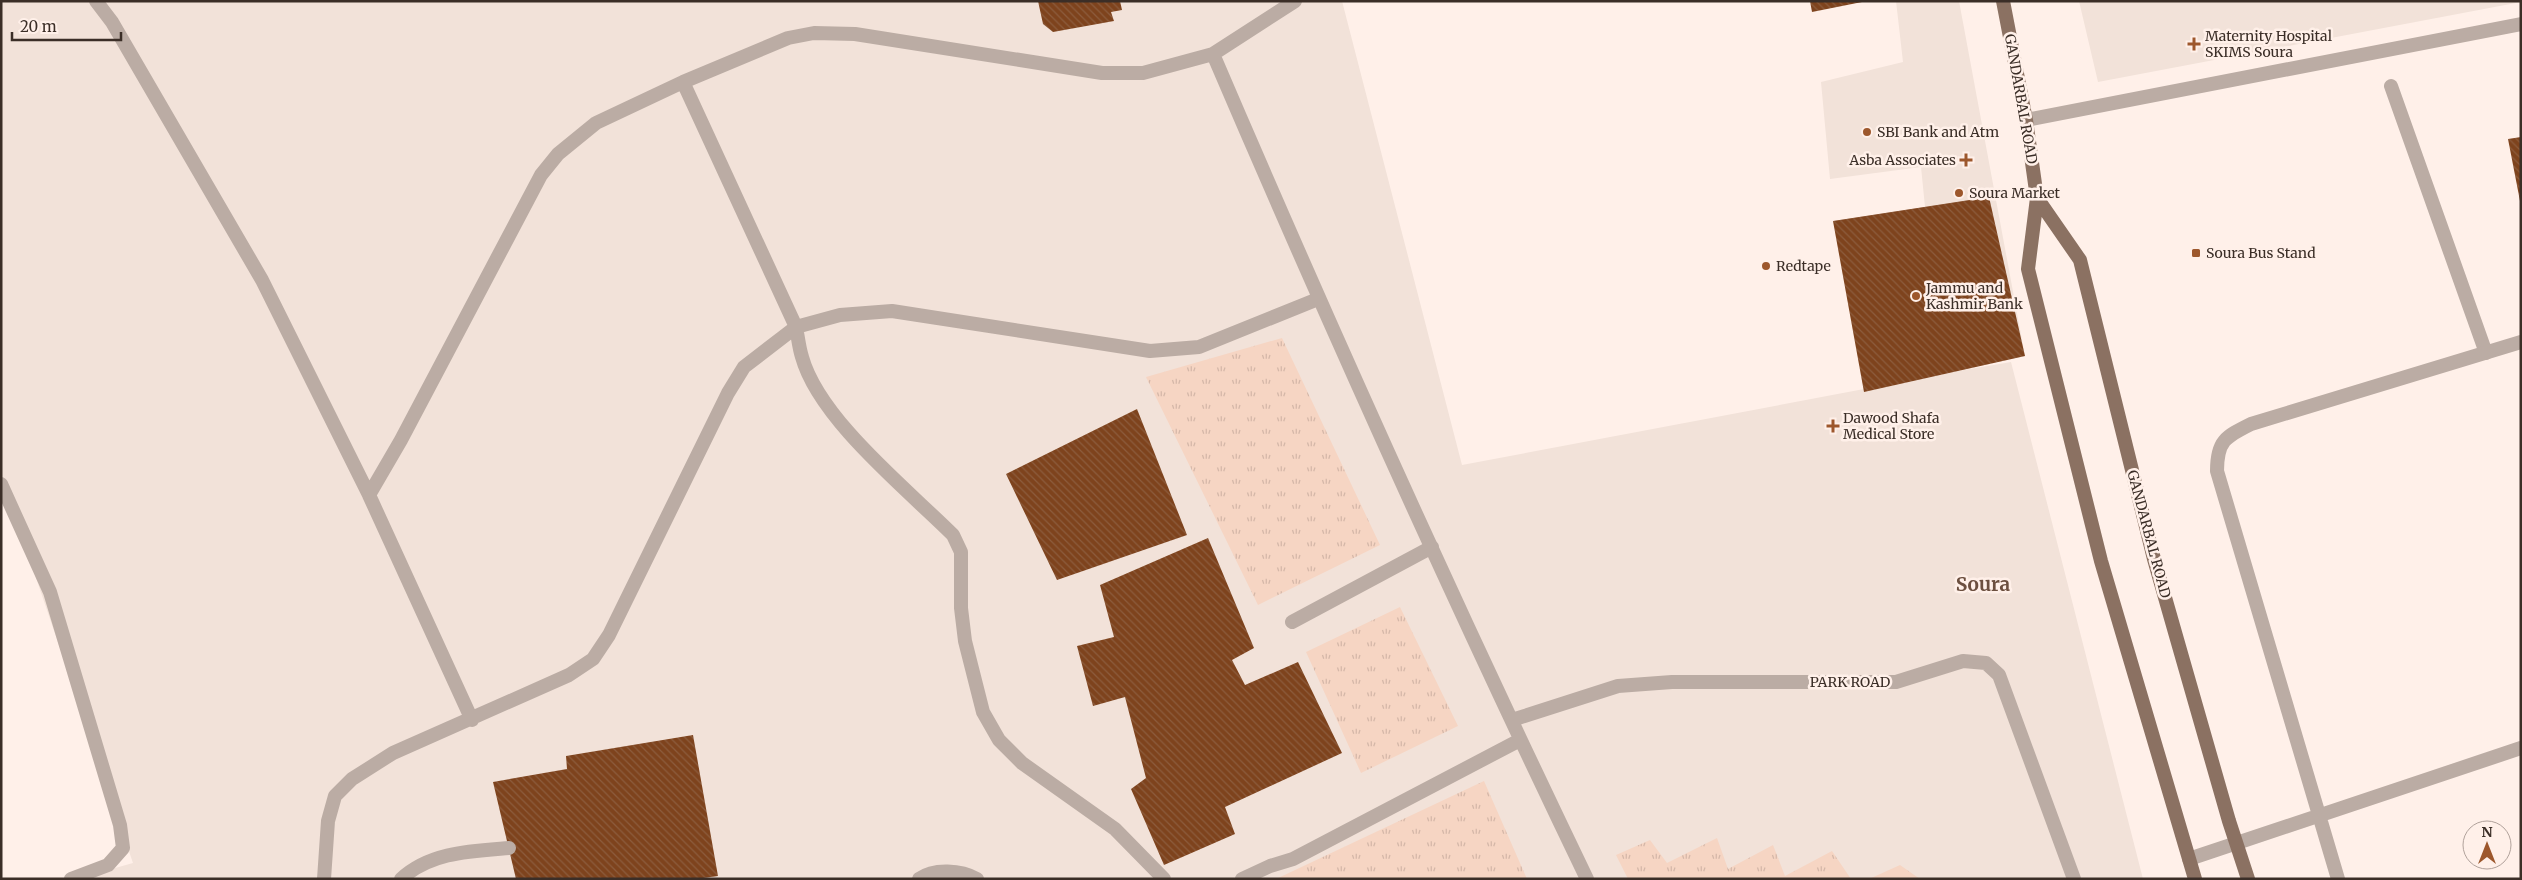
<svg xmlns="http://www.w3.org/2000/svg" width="2522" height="880" viewBox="0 0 2522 880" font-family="Merriweather,serif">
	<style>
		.built { fill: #f2e2d9 }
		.grass { fill: url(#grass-tufts) }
		.building { fill: url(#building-back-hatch) }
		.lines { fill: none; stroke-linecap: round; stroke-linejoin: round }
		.service { stroke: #bbaca4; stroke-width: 14 }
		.minor { stroke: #bbaca4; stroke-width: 14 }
		.primary { stroke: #8b7162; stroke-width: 14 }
		.poi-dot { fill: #9d572c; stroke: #fff0e9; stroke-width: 2 }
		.labels { text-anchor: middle; stroke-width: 5; stroke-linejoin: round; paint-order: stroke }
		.poi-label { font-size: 14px; fill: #3b2e27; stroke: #fff0e9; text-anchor: start }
		.street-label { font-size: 14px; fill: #3b2e27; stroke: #fff0e9 }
		.district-label { font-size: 19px; font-weight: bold; fill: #6c4f3f; stroke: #fff0e9 }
	</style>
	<defs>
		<pattern id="grass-tufts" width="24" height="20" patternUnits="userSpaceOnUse" patternTransform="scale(1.25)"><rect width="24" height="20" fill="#f6d5c3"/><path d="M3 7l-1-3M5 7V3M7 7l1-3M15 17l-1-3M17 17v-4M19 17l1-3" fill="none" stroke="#d4b7a8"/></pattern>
		<pattern id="building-back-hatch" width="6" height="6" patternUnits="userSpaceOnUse" patternTransform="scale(1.25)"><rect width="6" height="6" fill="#7e431d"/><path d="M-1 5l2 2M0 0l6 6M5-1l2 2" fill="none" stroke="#8c5c3d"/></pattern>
	</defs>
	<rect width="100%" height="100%" fill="#fff0e9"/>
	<path class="built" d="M 1,1 L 1342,1 L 1462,465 L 1864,389 L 1833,221 L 1925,207 L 1921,167 L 1830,179 L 1821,82 L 1903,62 L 1896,1 L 1959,1 L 2025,356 L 1958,371 L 2011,362 L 2143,879 L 76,879 L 133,863 L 1,475 Z
		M 2079,1 L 2521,1 L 2521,2 L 2098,82 Z"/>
	<path class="grass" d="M 1282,338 L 1380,545 L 1258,605 L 1146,377 Z
		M 1400,607 L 1458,726 L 1361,773 L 1306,652 Z
		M 1484,781 L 1527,879 L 1276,879 Z
		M 1717,838 L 1728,869 L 1773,845 L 1785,876 L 1832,851 L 1851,879 L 1628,879 L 1616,855 L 1650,840 L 1667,863 Z
		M 1900,865 L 1920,879 L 1869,879 Z"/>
	<path class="building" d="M 1038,1 L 1120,1 L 1122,10 L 1111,12 L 1114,21 L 1053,32 L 1043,24 Z
		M 1810,1 L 1862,1 L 1862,2 L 1812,12 Z
		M 2521,137 L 2521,201 L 2520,201 L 2508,139 Z
		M 1989,197 L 2025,356 L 1864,392 L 1833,221 Z
		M 1137,409 L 1187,535 L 1057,580 L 1006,474 Z
		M 1208,538 L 1254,648 L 1232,660 L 1245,685 L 1298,662 L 1342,753 L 1225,807 L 1235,834 L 1164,865 L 1131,789 L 1146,778 L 1125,697 L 1093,706 L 1077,646 L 1114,637 L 1100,585 Z
		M 693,735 L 718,876 L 697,879 L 516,879 L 493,782 L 567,769 L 566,756 Z"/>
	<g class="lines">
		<path class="service" d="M 96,1 L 112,22 L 262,280 L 369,495 L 472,720
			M 1213,54 C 1332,332 1456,607 1587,879
			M 683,82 L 796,327 C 798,337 799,348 802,357 C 819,419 908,490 953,535 L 961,552 L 961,608 L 965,641 L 983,712 L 999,740 L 1022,763 L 1115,829 L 1164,879
			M 2391,86 L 2486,353
			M 2026,120 L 2521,24
			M 369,495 L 401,440 L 541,175 L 558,154 L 596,123 L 683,82 L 788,38 L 814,33 L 855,34 L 1102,73 L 1143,73 L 1213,54 L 1295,1
			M 1292,622 L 1432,547
			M 1512,720 L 1618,686 L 1672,682 L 1896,682 L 1963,661 L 1986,663 L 1999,675 L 2074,879
			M 324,879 L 328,821 L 335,796 L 352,779 L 393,753 L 569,675 L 593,659 L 609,635 L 728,393 L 744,367 L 796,327 L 840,315 L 892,311 L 1150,351 L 1199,347 L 1318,299
			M 401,879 C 430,852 471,851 509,848
			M 919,879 C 934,868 961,870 977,879
			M 1242,879 L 1270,866 L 1293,859 L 1520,740"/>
		<path class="minor" d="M 1,484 L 50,592 L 120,825 L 123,848 L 108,865 L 71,879
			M 2189,859 L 2521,748
			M 2338,879 L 2217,471 C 2217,441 2225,437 2251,424 L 2521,342"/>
		<path class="primary" d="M 2003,1 L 2026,120 L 2037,198 L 2028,269 L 2101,561 L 2195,879
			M 2037,198 L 2080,260 L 2154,559 L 2229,821 L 2248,879"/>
	</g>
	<g class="poi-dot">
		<path d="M2191.5 36.5h5v5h5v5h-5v5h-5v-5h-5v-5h5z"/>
		<circle cx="1867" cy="132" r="5"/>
		<path d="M1963.5 152.5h5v5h5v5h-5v5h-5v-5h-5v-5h5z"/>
		<circle cx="1959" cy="193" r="5"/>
		<rect x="2191" y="248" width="10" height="10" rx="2.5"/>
		<circle cx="1766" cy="266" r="5"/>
		<circle cx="1916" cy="296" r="5"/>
		<path d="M1830.5 418.5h5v5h5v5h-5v5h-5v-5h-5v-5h5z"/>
	</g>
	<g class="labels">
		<g class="poi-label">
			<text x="2205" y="41">Maternity Hospital<tspan x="2205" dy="16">SKIMS Soura</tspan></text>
			<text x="1877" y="137">SBI Bank and Atm</text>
			<text x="1956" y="165" text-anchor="end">Asba Associates</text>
			<text x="1969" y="198">Soura Market</text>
			<text x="2206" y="258">Soura Bus Stand</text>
			<text x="1776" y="271">Redtape</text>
			<text x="1926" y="293">Jammu and<tspan x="1926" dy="16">Kashmir Bank</tspan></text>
			<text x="1843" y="423">Dawood Shafa<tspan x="1843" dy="16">Medical Store</tspan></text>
		</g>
		<g class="street-label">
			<text transform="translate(2021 99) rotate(80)" y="5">GANDARBAL ROAD</text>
			<text transform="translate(2149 534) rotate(75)" y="5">GANDARBAL ROAD</text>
			<text x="1850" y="687">PARK ROAD</text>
		</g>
		<g class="district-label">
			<text x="1983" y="591">Soura</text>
		</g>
	</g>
	<rect width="2522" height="880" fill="none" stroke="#3b2e27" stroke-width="5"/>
	<g transform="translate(2487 845)"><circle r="24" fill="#fff0e9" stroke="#b1a29b"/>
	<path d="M0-4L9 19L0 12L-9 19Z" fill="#9d572c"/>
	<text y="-8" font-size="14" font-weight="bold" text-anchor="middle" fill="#3b2e27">N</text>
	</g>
	<path d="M12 32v8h109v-8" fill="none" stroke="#3b2e27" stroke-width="2.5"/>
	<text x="20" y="32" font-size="15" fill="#3b2e27" stroke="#fff0e9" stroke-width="4" paint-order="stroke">20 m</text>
</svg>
